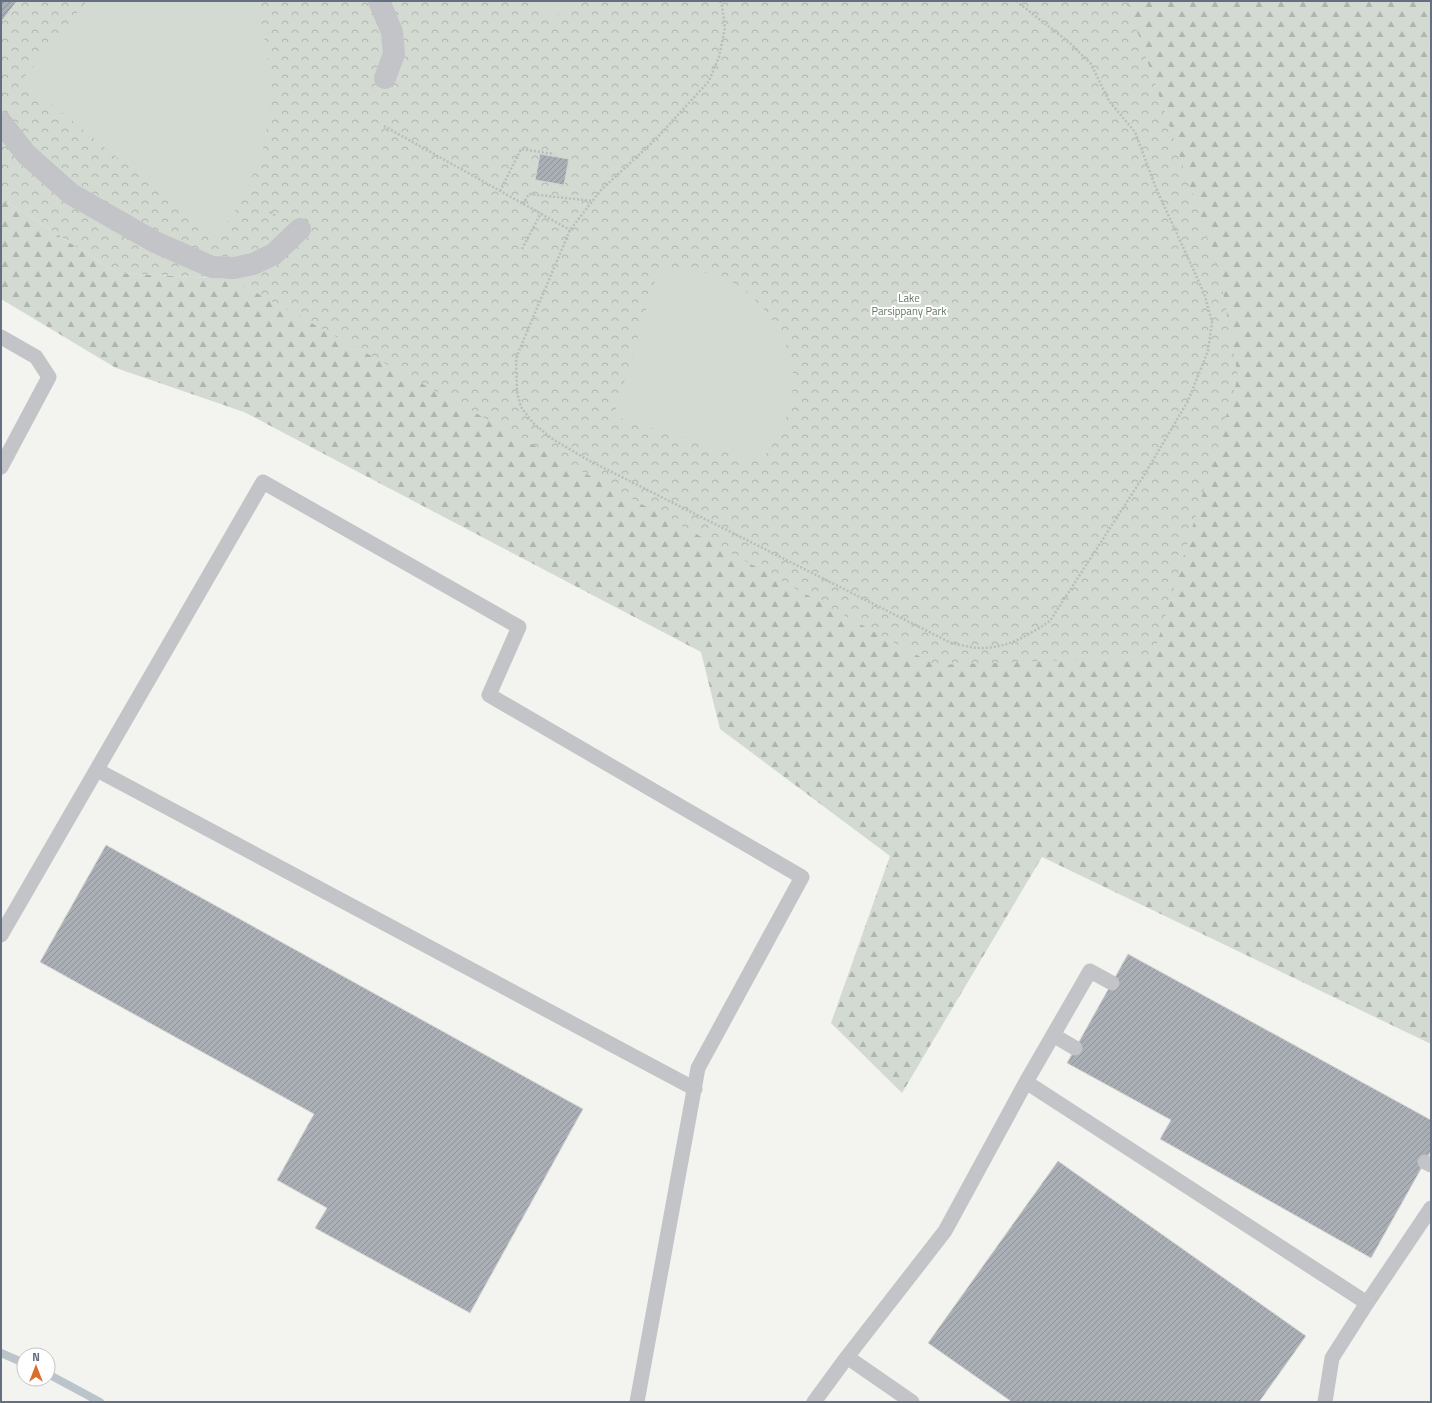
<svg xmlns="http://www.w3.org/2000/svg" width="1432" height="1403" viewBox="0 0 1432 1403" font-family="'Titillium Web',sans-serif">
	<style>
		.forest { fill: url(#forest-firs) }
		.park { fill: url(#park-crowns) }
		.garden { fill: #d3dad1 }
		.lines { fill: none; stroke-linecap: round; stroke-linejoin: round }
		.stream { stroke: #bac4ca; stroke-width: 8 }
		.building { fill: url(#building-hatch); stroke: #d5d5d3 }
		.path { stroke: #bbbcbf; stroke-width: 2.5; stroke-dasharray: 2 2; stroke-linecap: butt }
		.lane { stroke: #c2c4c8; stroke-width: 15 }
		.street { stroke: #c2c4c8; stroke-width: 22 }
		.labels { text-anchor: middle; stroke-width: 4; stroke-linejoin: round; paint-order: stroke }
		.park-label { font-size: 11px; fill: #647763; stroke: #fff }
	</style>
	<defs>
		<pattern id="forest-firs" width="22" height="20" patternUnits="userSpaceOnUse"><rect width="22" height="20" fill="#d3dad1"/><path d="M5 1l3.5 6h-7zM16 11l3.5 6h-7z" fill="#afb5af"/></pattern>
		<pattern id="park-crowns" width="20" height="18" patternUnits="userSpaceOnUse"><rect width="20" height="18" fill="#d3dad1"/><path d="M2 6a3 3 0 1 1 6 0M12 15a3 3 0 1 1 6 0" fill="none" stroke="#afb5af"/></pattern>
		<pattern id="building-hatch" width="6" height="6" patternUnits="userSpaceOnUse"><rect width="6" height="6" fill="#aaafb6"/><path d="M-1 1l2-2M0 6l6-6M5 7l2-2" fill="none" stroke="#8e9399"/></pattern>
	</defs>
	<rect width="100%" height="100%" fill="#f3f4f0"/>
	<path class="forest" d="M 721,1 L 1431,1 L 1431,1044 L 1042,857 L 902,1093 L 831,1023 L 890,856 L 720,729 L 701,652 L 244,412 L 116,368 L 1,299 L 1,198 L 117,273 L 231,279 Z"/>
	<path class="park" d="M 1,1 L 1127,1 L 1220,275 L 1238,377 L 1153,657 L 935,665 L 231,279 L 117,273 L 1,198 Z"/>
	<path class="garden" d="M 87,1 L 254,1 L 263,28 L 273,94 L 262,154 L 239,205 L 216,238 L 22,80 Z
		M 539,1 L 583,1 L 549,19 Z
		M 658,270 L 694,271 L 723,276 L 746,291 L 767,312 L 784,338 L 794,377 L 791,406 L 778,437 L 760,462 L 614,416 Z"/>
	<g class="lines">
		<path class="stream" d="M 1,1353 L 24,1363
			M 48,1374 L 100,1402"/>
	</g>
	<path class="building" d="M 1,1 L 17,1 L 1,22 Z
		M 540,154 L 569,159 L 564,185 L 535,180 Z
		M 106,845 L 583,1109 L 470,1313 L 315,1228 L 327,1208 L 277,1180 L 314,1114 L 40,962 Z
		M 1128,954 L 1431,1120 L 1431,1151 L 1371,1258 L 1160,1139 L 1171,1120 L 1067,1063 Z
		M 1058,1161 L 1306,1336 L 1259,1402 L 1012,1402 L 928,1343 Z"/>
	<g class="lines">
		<path class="path" d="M 720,1 L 722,6 L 725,28 L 719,57 L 709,81 L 655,140 L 601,190 L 570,230 L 516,358 L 517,392 L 521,407 L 533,423 L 554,440 L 588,460 L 951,643 C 961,645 972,648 982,648 C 1007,648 1029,635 1050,621 L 1143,477 L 1188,401 L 1208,351 L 1212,322 L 1204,293 L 1156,188 L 1135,132 L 1109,101 L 1091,64 L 1071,44 L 1020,4 L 1017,1
			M 384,126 L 570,230
			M 500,191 L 521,149 L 554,154
			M 523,204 L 529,194 L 593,201
			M 270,212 L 276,216
			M 522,249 L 541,213"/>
		<path class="lane" d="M 1,337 L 36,357 L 49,377 L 1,467
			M 97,770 L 695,1089
			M 1,935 L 263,482 L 519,627 L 489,695 L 802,877 L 698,1068 L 637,1402
			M 1053,1035 L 1075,1048
			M 1026,1082 L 1090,971 L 1112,983
			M 1425,1162 L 1431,1165
			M 1367,1303 L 1431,1208
			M 814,1402 L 847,1357
			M 912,1402 L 847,1357 L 945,1231 L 1026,1082 L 1367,1303 L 1332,1358 L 1325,1402"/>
		<path class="street" d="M 379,1 L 392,32 L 394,54 L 385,78
			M 1,122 L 26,154 L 71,194 L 155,242 L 212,267 L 234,268 L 253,264 L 274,254 L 300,229"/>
	</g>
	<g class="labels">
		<g class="park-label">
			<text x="909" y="302">Lake<tspan x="909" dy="13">Parsippany Park</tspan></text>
		</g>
	</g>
	<rect width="1432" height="1403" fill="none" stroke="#646f7f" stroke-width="4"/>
	<g transform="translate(36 1367)"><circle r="19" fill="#ffffff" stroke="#c1c5cc"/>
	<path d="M0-3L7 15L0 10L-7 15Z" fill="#d96d2a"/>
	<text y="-6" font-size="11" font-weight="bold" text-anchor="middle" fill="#646f7f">N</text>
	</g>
</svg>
